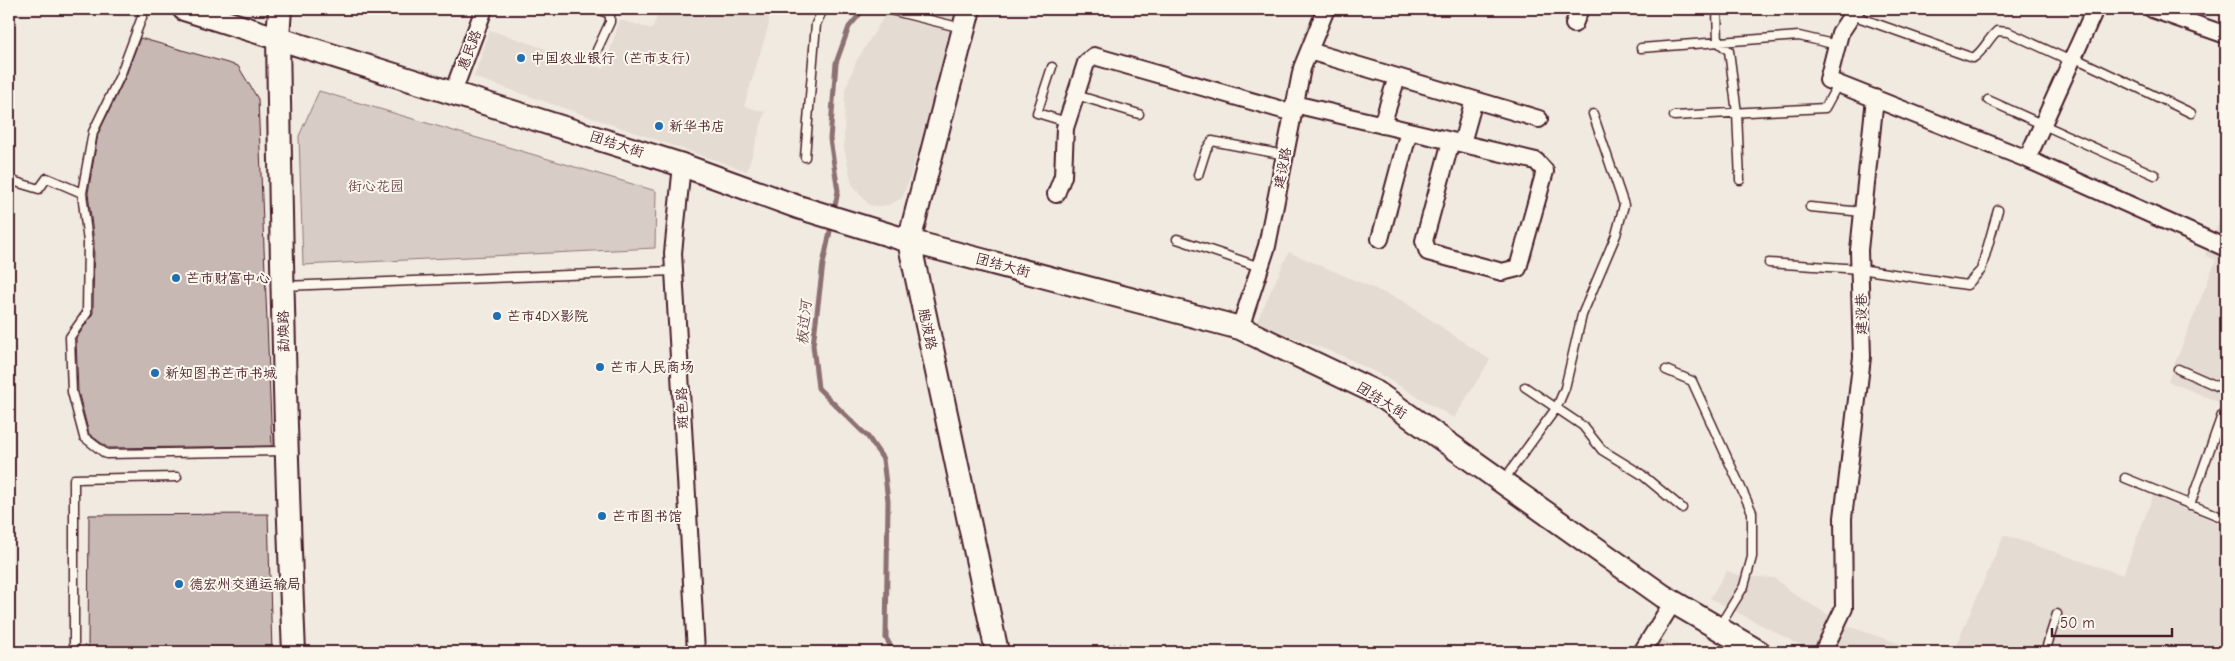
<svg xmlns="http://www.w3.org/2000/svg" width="2235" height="661" viewBox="0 0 2235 661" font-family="'Comic Neue','LXGW WenKai TC',sans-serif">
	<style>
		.built { fill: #e4dbd2 }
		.green { fill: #d8ccc6; stroke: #917678 }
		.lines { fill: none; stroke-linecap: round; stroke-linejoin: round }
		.stream { stroke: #8c6f72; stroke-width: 5 }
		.building { fill: #c8b8b3; stroke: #4a1f2b }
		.lane-casing { stroke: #4a1f2b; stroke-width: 11 }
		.street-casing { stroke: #4a1f2b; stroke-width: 20 }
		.secondary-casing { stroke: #4a1f2b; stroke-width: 26 }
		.path { stroke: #4a1f2b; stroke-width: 3; stroke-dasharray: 1 4; stroke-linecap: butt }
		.lane { stroke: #fbf7ec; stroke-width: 8 }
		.street { stroke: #fbf7ec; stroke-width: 16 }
		.secondary { stroke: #fbf7ec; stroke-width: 22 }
		.poi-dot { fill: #1f6fb2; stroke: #fbf7ec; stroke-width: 2 }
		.labels { text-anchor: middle; stroke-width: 4; stroke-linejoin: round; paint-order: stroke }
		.street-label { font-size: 14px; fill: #4a1f2b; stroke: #fbf7ec }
		.poi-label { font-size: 14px; fill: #4a1f2b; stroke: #fbf7ec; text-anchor: start }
		.park-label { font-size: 14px; fill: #6e4a52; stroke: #fbf7ec }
		.water-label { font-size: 15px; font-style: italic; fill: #704e55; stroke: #fbf7ec }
	</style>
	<rect width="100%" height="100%" fill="#f0eae0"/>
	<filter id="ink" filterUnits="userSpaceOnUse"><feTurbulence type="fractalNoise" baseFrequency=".02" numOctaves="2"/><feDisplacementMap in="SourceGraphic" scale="10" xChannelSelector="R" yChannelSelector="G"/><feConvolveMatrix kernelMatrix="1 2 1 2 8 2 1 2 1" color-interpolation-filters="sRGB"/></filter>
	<g filter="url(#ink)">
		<path class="built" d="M 660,9 L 767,9 L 769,24 L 744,106 L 765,112 L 747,171 L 474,77 L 490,30 L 604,69 L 620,20 L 652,29 Z
			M 889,9 L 962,9 L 908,183 L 902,198 L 888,205 L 878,206 L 869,205 L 852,184 L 844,147 L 845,90 L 857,60 Z
			M 2226,206 L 2226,405 L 2168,381 L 2216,260 L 2205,255 Z
			M 1289,252 L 1403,301 L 1490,360 L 1454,418 L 1381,375 L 1343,356 L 1256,323 Z
			M 2153,496 L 2226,526 L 2226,652 L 1953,652 L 2004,535 L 2123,575 Z
			M 1727,571 L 1742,576 L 1775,578 L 1790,592 L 1847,626 L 1924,652 L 1813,652 L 1710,598 Z
			M 1660,638 L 1683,652 L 1652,652 Z"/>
		<path class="green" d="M 319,91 L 656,191 L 655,248 L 303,265 L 299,136 Z"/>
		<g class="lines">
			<path class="stream" d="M 834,211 L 838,191 L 830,139 L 836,63 L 849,27 L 864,9
				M 832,222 L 823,264 L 813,345 L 818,388 L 868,437 L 883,459 L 888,501 L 886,638 L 894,652"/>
		</g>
		<path class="building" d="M 140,38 L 238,66 L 258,99 L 272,446 L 108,448 L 89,434 L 78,391 L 76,339 L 93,313 L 94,242 L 88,193 L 98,134 L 125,78 Z
			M 268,514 L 272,652 L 88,652 L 89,515 Z"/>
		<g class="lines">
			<g class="lane-casing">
				<path id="lane" d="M 145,9 L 120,76 L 93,132 L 82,193 L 88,242 L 87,313 L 70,337 L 72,392 L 84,437 L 106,454 L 285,451
					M 886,9 L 962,28
					M 1717,9 L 1718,42 L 1729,51 L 1737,113 L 1740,180
					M 1852,15 L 1973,58 C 1984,51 1987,40 1997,31 L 2008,32 L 2071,61
					M 1641,48 L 1799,36 L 1837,45
					M 597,50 L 610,22 L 610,14 L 597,9
					M 2073,57 L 2191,113
					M 1052,67 L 1037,113 L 1067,122
					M 1076,95 L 1139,114
					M 1988,100 L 2155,175
					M 1674,116 L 1825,108 L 1838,84
					M 805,157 L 816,24 L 823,9
					M 1198,175 L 1206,150 L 1212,141 L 1285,155
					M 9,180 L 39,189 L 47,178 L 82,193
					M 1810,207 L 1863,212
					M 1177,239 L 1260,267
					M 1769,263 L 1860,269 L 1967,285 L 1981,270 L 1998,210
					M 284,286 L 674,271
					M 2178,369 L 2226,390
					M 1666,370 L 1692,381 L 1752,512 L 1752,557 L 1744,586 L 1719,627
					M 1525,387 L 1583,426 L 1602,450 L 1641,474 L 1682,508
					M 2125,478 L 2226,519
					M 1503,481 L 1557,407 L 1565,388 L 1582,315 L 1616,235 L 1624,205 L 1593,114
					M 2190,505 L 2222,415
					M 74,652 L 74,479 L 177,477
					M 2045,652 L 2057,614"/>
			</g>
			<g class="street-casing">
				<path id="street" d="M 1856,9 L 1840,33 L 1828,80 L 2027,159 L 2226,248
					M 2152,9 L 2226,35
					M 1574,24 L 1580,9
					M 1309,51 L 1539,119
					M 453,92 L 484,9
					M 1294,104 L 1536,161 L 1545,171 L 1518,268 L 1502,272 L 1428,252 L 1424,241 L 1451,141
					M 1382,125 L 1397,77
					M 1462,143 L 1474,100
					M 2027,159 L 2095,9
					M 682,165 L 673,253 L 696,652
					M 1056,194 L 1063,176 L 1065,128 L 1086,63 L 1094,56 L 1293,113
					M 1380,239 L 1409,131
					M 1240,328 L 1267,246 L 1302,68 L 1326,9
					M 1642,652 L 1673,602
					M 1823,652 L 1844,608 L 1843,518 L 1862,357 L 1859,250 L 1875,98"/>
			</g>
			<g class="secondary-casing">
				<path id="secondary" d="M 184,9 L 682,165 L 798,207 L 909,241 L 1240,328 L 1377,393 L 1663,596 L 1759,652
					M 280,9 L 278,37 C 281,242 285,447 294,652
					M 969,9 L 909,241 L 997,652"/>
			</g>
			<path class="path" d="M 1090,652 C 1107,643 1124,642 1141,652"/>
			<use href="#lane" class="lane"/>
			<use href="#street" class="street"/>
			<use href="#secondary" class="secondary"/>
		</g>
	</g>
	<g class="poi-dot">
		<circle cx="521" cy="58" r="5"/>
		<circle cx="659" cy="126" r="5"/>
		<circle cx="176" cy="278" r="5"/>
		<circle cx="497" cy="316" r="5"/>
		<circle cx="600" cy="367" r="5"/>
		<circle cx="155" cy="373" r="5"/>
		<circle cx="602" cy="516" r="5"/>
		<circle cx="179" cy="584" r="5"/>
	</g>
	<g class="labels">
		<g class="street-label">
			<text transform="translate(469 50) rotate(-69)" y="5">惠民路</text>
			<text transform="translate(617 144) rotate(18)" y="5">团结大街</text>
			<text transform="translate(1282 168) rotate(-79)" y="5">建设路</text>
			<text transform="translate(1003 265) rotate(15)" y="5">团结大街</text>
			<text transform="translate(1861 314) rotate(-91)" y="5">建设巷</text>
			<text transform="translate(928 329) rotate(78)" y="5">胞波路</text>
			<text transform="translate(283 331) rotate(-91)" y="5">勐焕路</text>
			<text transform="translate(1382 400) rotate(32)" y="5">团结大街</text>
			<text transform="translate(682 408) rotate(-93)" y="5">斑色路</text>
		</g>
		<g class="poi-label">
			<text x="531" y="63">中国农业银行（芒市支行）</text>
			<text x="669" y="131">新华书店</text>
			<text x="186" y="283">芒市财富中心</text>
			<text x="507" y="321">芒市4DX影院</text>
			<text x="610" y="372">芒市人民商场</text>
			<text x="165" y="378">新知图书芒市书城</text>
			<text x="612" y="521">芒市图书馆</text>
			<text x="189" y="589">德宏州交通运输局</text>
		</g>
		<g class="park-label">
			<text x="376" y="191">街心花园</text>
		</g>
		<g class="water-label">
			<text transform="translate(804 323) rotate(-85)" y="5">板过河</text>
		</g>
	</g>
	<rect width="2235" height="661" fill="none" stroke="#fbf7ec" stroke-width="30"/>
	<rect x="15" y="15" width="2205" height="631" fill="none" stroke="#4a1f2b" stroke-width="2" filter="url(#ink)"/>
	<path d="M2052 628v8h120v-8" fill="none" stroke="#4a1f2b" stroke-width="2.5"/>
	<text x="2060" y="628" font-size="15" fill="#4a1f2b" stroke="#fbf7ec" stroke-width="4" paint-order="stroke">50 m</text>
</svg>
